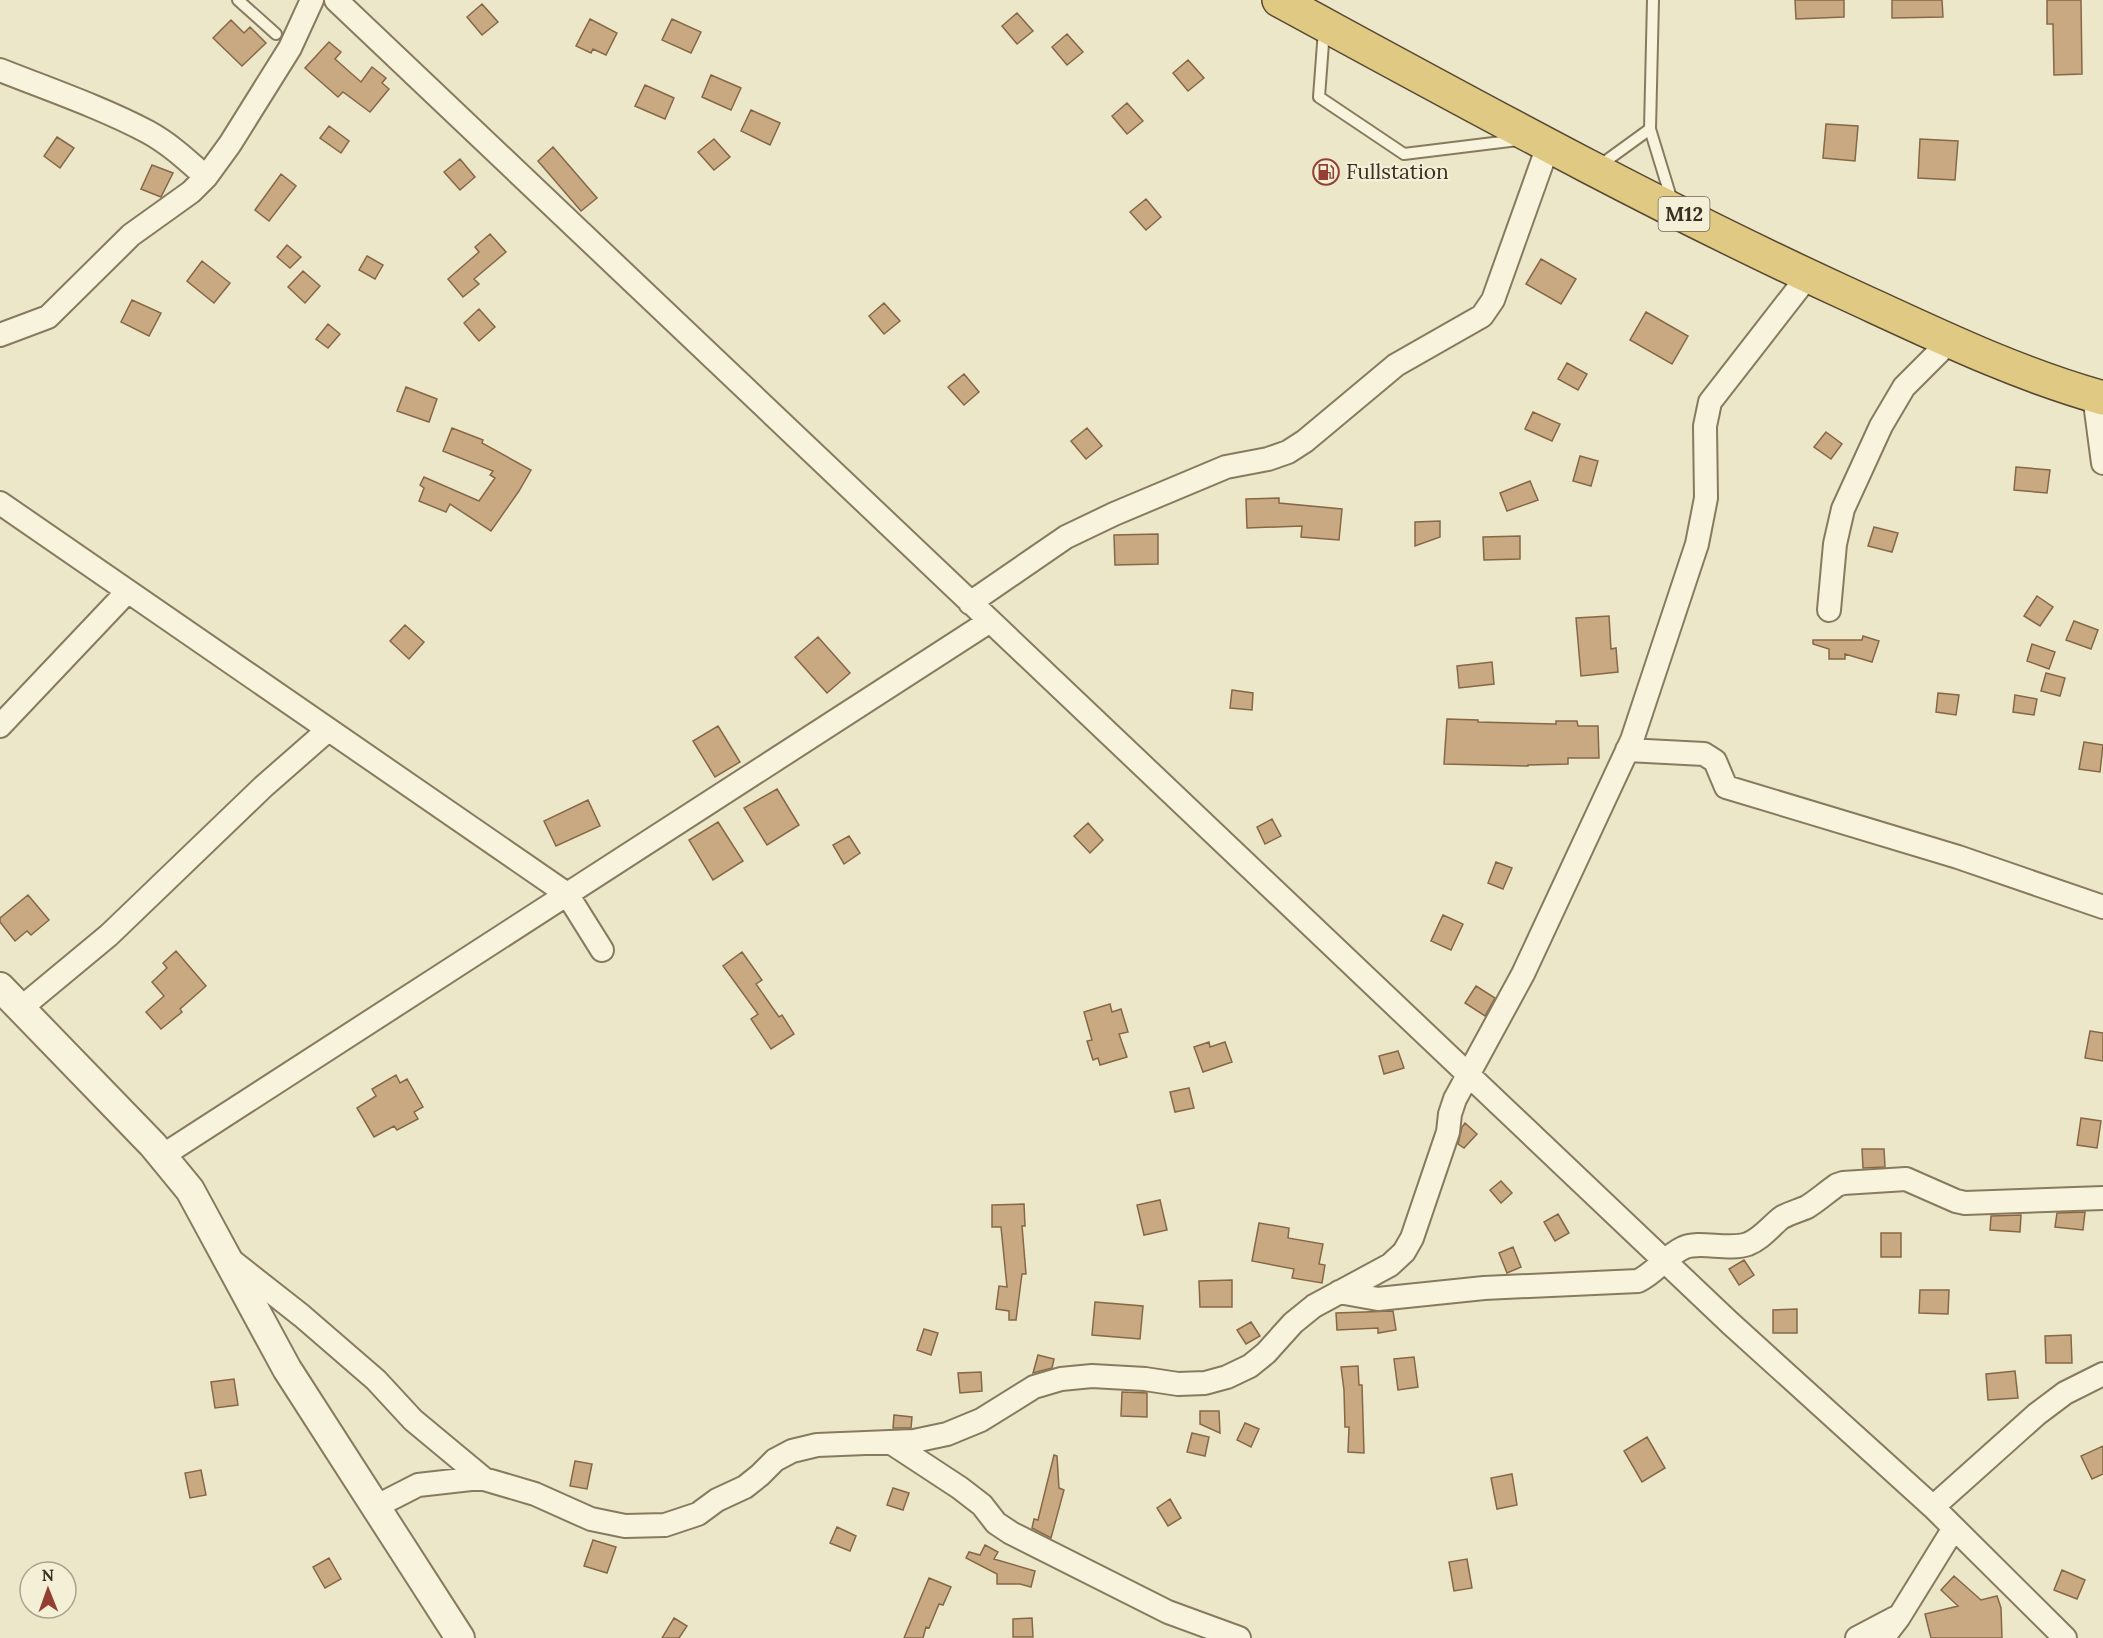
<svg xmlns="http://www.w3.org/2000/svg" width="2103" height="1638" viewBox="0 0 2103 1638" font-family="Lora,serif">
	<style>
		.building { fill: #c8a982; stroke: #866846; stroke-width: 1.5 }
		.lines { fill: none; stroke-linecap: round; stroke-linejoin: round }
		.service-casing { stroke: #887a5f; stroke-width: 14 }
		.minor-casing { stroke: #887a5f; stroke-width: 26 }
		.tertiary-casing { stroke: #887a5f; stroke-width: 32 }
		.trunk-casing { stroke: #564832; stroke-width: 36 }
		.service { stroke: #f7f3dc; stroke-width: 10 }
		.minor { stroke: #f7f3dc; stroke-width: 22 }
		.tertiary { stroke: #f7f3dc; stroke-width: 28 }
		.trunk { stroke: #e0c982; stroke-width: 33 }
		.labels { text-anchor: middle; stroke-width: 4.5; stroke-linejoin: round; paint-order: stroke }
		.shield { fill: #f4f0d8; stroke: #716a58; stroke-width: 1.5 }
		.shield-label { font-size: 20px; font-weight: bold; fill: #393021 }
		.poi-label { font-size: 21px; fill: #393021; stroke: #f4f0d8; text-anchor: start }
	</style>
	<rect width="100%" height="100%" fill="#ece7c9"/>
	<path class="building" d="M 1795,0 L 1844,0 L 1844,17 L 1796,19 Z
		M 1892,0 L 1942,0 L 1943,17 L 1892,18 Z
		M 2047,0 L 2081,0 L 2082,74 L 2054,75 L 2053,24 L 2047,24 Z
		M 482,4 L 498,22 L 482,35 L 467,17 Z
		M 1017,13 L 1033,31 L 1017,44 L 1002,26 Z
		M 590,19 L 617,33 L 606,55 L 593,49 L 591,53 L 576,46 Z
		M 672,19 L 701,32 L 691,53 L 662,40 Z
		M 231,20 L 244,33 L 250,27 L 266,43 L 242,66 L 213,38 Z
		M 1067,34 L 1083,52 L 1067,65 L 1052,47 Z
		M 329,42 L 341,52 L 335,59 L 361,82 L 372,67 L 386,78 L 382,83 L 389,89 L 370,112 L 343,92 L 338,97 L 305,68 Z
		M 1188,60 L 1204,78 L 1188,91 L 1173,73 Z
		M 711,75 L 741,88 L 731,110 L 702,97 Z
		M 645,85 L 674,98 L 665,119 L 635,106 Z
		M 1127,103 L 1143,121 L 1127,134 L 1112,116 Z
		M 751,110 L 780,123 L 770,145 L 741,131 Z
		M 1826,124 L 1858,126 L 1855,161 L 1823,158 Z
		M 329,126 L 349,141 L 341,153 L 320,138 Z
		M 57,137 L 74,148 L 60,168 L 44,156 Z
		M 714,139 L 730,157 L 714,170 L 698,152 Z
		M 1920,139 L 1958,141 L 1955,180 L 1918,178 Z
		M 553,147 L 597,198 L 581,211 L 538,161 Z
		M 460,159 L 475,177 L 460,190 L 444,172 Z
		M 152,165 L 173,173 L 161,197 L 141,189 Z
		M 281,174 L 296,186 L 269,221 L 255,210 Z
		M 1146,199 L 1161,217 L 1146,230 L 1130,212 Z
		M 490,234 L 506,252 L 474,279 L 479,284 L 463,297 L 448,279 L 479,252 L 475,247 Z
		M 287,245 L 301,257 L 290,268 L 277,257 Z
		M 367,256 L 383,265 L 375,279 L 359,270 Z
		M 1541,259 L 1576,279 L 1561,304 L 1526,284 Z
		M 202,261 L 230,283 L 214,303 L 187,281 Z
		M 303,271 L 320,286 L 305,303 L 288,287 Z
		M 132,300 L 161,313 L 149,336 L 121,322 Z
		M 884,303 L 900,321 L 884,334 L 869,316 Z
		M 479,309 L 495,327 L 479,341 L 464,323 Z
		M 1646,312 L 1688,336 L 1672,364 L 1630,340 Z
		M 328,324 L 340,334 L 328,348 L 316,339 Z
		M 1567,363 L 1587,374 L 1578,390 L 1558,379 Z
		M 964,374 L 979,392 L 964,405 L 948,387 Z
		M 406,387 L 437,399 L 429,422 L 397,411 Z
		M 1533,412 L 1560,424 L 1552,441 L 1525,429 Z
		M 452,428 L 483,440 L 482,443 L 531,470 L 519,491 L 491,531 L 450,504 L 446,512 L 419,501 L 424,488 L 420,485 L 424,477 L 479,501 L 495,478 L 490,475 L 493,471 L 443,451 Z
		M 1087,428 L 1102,446 L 1086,459 L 1071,441 Z
		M 1826,432 L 1842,444 L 1831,459 L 1814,447 Z
		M 1580,456 L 1598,461 L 1591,486 L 1573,481 Z
		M 2016,467 L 2050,470 L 2047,493 L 2014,490 Z
		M 1530,481 L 1538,500 L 1507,511 L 1500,493 Z
		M 1279,498 L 1279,503 L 1342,509 L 1339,540 L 1301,537 L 1302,526 L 1247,528 L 1246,499 Z
		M 1440,521 L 1440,537 L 1415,546 L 1415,522 Z
		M 1874,527 L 1898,533 L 1892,552 L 1868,546 Z
		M 1158,534 L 1158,564 L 1115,565 L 1114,535 Z
		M 1520,536 L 1520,559 L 1484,560 L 1483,537 Z
		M 2037,596 L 2053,607 L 2040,626 L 2024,616 Z
		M 1609,616 L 1611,649 L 1616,648 L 1618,672 L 1581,676 L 1576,618 Z
		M 2074,621 L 2098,630 L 2091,649 L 2066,640 Z
		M 405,625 L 424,642 L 409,659 L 390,641 Z
		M 1863,636 L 1879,641 L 1872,662 L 1845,654 L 1845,659 L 1829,659 L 1829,649 L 1813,644 L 1813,640 L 1862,640 Z
		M 818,637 L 850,673 L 827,693 L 795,657 Z
		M 2032,644 L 2055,652 L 2049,669 L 2027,661 Z
		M 1492,662 L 1494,684 L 1459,688 L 1457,666 Z
		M 2046,673 L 2065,678 L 2060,696 L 2041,691 Z
		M 1232,690 L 1253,693 L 1252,710 L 1230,708 Z
		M 1938,693 L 1959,695 L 1956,715 L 1936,712 Z
		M 2015,695 L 2037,699 L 2034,715 L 2013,712 Z
		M 1447,719 L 1478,720 L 1478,722 L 1556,724 L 1556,721 L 1577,721 L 1578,726 L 1598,726 L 1599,758 L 1568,758 L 1568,764 L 1528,765 L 1528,766 L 1444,764 Z
		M 718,726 L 740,762 L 715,777 L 693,741 Z
		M 2084,742 L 2103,745 L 2100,772 L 2079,769 Z
		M 777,789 L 799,825 L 767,845 L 744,808 Z
		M 588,800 L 600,826 L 556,846 L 544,821 Z
		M 1272,819 L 1281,836 L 1265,844 L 1257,827 Z
		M 718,822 L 743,861 L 713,880 L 689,840 Z
		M 1088,823 L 1103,840 L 1090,853 L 1074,836 Z
		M 849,836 L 860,853 L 844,864 L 833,845 Z
		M 1496,862 L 1512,868 L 1503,889 L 1488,883 Z
		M 28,895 L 49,920 L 31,935 L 27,931 L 15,941 L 0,922 L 0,918 Z
		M 1443,915 L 1463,924 L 1451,950 L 1431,941 Z
		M 176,951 L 206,986 L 180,1009 L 182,1012 L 161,1029 L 146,1012 L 164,996 L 152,982 L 167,968 L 163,963 Z
		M 742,952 L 762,980 L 756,984 L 779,1017 L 782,1015 L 794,1034 L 771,1049 L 751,1019 L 758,1014 L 723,966 Z
		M 1476,986 L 1495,998 L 1485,1016 L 1465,1003 Z
		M 1110,1004 L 1112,1012 L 1121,1009 L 1128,1032 L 1119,1034 L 1127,1057 L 1100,1065 L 1098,1058 L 1093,1060 L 1087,1041 L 1092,1040 L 1084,1012 Z
		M 2090,1031 L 2103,1033 L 2103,1061 L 2085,1058 Z
		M 1209,1042 L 1210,1047 L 1225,1042 L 1232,1062 L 1203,1072 L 1194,1047 Z
		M 1398,1051 L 1404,1068 L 1384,1074 L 1379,1056 Z
		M 396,1075 L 400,1083 L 407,1079 L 423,1107 L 414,1112 L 418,1119 L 397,1130 L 394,1126 L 374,1137 L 357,1108 L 376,1096 L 372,1089 Z
		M 1189,1088 L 1194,1108 L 1175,1112 L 1170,1092 Z
		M 2081,1118 L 2101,1121 L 2097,1148 L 2077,1145 Z
		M 1465,1123 L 1477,1134 L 1464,1148 L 1458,1144 L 1462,1127 Z
		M 1862,1149 L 1884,1149 L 1885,1167 L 1863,1168 Z
		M 1501,1181 L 1512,1193 L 1501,1203 L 1490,1190 Z
		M 1160,1200 L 1167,1230 L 1144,1235 L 1137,1205 Z
		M 1024,1204 L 1025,1226 L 1022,1226 L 1026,1274 L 1022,1274 L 1016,1320 L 1009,1320 L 1009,1311 L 996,1309 L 999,1286 L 1007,1287 L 1001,1227 L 992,1227 L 992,1205 Z
		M 2085,1212 L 2083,1230 L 2055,1227 L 2057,1213 Z
		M 1558,1214 L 1569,1233 L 1555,1241 L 1544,1222 Z
		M 2021,1215 L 2020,1232 L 1990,1230 L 1991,1216 Z
		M 1259,1223 L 1289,1228 L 1288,1238 L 1323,1244 L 1319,1264 L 1325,1265 L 1322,1283 L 1292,1278 L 1294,1269 L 1252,1261 Z
		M 1881,1233 L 1901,1233 L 1901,1257 L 1881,1257 Z
		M 1513,1247 L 1521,1267 L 1507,1273 L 1499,1253 Z
		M 1744,1260 L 1754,1275 L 1739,1285 L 1729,1269 Z
		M 1232,1280 L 1232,1307 L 1200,1307 L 1199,1281 Z
		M 1920,1290 L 1949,1290 L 1948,1314 L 1919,1313 Z
		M 1095,1302 L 1143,1306 L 1140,1339 L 1092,1335 Z
		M 1797,1309 L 1797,1333 L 1773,1333 L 1773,1310 Z
		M 1393,1311 L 1396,1330 L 1378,1333 L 1378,1328 L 1337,1330 L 1336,1313 Z
		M 1251,1322 L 1260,1336 L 1246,1344 L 1237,1330 Z
		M 924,1329 L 938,1333 L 931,1355 L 917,1350 Z
		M 2071,1335 L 2072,1363 L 2046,1363 L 2045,1336 Z
		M 1038,1355 L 1054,1359 L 1052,1368 L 1033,1373 Z
		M 1414,1357 L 1418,1387 L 1398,1390 L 1394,1359 Z
		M 1358,1366 L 1359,1385 L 1362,1385 L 1364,1453 L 1348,1452 L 1349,1427 L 1345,1427 L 1344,1390 L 1341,1367 Z
		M 2015,1371 L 2018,1398 L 1988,1400 L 1986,1374 Z
		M 981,1372 L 982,1391 L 960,1393 L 958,1373 Z
		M 234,1379 L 238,1405 L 215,1408 L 211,1382 Z
		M 1122,1392 L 1147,1393 L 1147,1417 L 1121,1416 Z
		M 1200,1411 L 1219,1411 L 1220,1433 L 1200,1424 Z
		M 894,1415 L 912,1417 L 911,1428 L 893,1428 Z
		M 1245,1423 L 1259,1429 L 1251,1447 L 1237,1440 Z
		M 1192,1433 L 1209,1437 L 1205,1456 L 1187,1452 Z
		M 1647,1437 L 1665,1468 L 1642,1482 L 1624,1451 Z
		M 2103,1446 L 2103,1474 L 2092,1479 L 2081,1456 Z
		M 1054,1455 L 1057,1456 L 1059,1488 L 1064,1490 L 1051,1538 L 1032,1528 L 1034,1519 L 1038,1520 Z
		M 575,1461 L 592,1464 L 587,1489 L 570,1486 Z
		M 201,1470 L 206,1495 L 190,1498 L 185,1473 Z
		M 1512,1474 L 1517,1505 L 1497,1509 L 1491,1478 Z
		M 893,1488 L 909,1493 L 903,1510 L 887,1505 Z
		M 1170,1499 L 1181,1518 L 1168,1526 L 1157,1508 Z
		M 837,1527 L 856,1536 L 850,1551 L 830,1543 Z
		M 593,1540 L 616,1547 L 607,1573 L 584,1566 Z
		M 985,1545 L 998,1552 L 994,1559 L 1035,1571 L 1031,1587 L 1020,1584 L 997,1584 L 997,1574 L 966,1558 L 969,1552 L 980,1555 Z
		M 329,1558 L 341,1579 L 325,1588 L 313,1567 Z
		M 1467,1559 L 1472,1588 L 1454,1591 L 1449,1562 Z
		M 2062,1570 L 2085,1580 L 2077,1599 L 2054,1590 Z
		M 1954,1576 L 1981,1600 L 1997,1596 L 2001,1608 L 2002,1638 L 1931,1638 L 1925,1614 L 1958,1606 L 1941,1590 Z
		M 929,1578 L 951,1587 L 943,1605 L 939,1604 L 929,1628 L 926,1627 L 923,1638 L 904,1638 Z
		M 674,1618 L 687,1626 L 679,1638 L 662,1638 Z
		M 1032,1618 L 1033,1637 L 1013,1637 L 1013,1619 Z"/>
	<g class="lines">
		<g class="service-casing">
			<path id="service" d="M 238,0 L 276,34
				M 1653,0 L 1650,129 L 1672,201
				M 1324,30 L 1319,97 L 1404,154 L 1518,140
				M 1599,166 L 1650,129"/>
		</g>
		<g class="minor-casing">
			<path id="minor" d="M 336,0 L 1730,1323 L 1933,1507 L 2065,1638
				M 0,70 C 48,89 103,108 148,132 C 170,144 188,161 206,177
				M 0,335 L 48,317 L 131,235 L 191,192 L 206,177 L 230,144 L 290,48 L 312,0
				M 2094,395 L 2103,463
				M 0,503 L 567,894 L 602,950
				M 970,603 L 1066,537 L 1114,514 L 1226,467 L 1268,459 L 1288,452 L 1305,441 L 1396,365 L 1482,316 L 1493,300 L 1548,146
				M 1829,610 L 1835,544 L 1843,509 L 1881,426 L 1904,387 L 1950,341
				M 0,726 L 127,592
				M 1627,750 L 1704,754 L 1715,761 L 1726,787 L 1958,857 L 2103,907
				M 21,1008 L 109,935 L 263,787 L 328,730
				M 162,1156 L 990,621
				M 232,1261 L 302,1316 L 376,1380 L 413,1420 L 484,1479
				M 1339,1292 L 1378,1299 L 1484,1288 L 1638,1281 C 1655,1273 1666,1256 1683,1248 C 1699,1240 1728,1251 1748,1244 C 1761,1239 1770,1227 1781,1218 C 1789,1213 1798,1211 1807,1207 C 1817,1201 1827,1192 1837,1185 L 1843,1183 L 1906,1179 L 1956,1201 L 1965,1203 L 2103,1198
				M 890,1442 L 960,1488 L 982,1505 L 996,1523 L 1011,1533 L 1168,1612 L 1239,1638
				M 375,1507 L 418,1485 L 471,1479 L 484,1479 L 535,1494 L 591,1519 L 625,1526 L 665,1525 L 698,1514 L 717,1500 L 745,1487 L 760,1475 L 775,1460 L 792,1451 L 817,1445 L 914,1441 L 947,1434 L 981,1420 L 1034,1387 L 1061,1379 L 1092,1376 L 1145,1379 L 1178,1384 L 1205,1383 L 1227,1377 L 1250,1366 L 1266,1353 L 1293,1323 L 1314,1306 L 1390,1265 L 1404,1252 L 1412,1238 L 1448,1132 L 1450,1114 L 1455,1099 L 1523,974 L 1632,740 L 1697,544 L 1706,498 L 1705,426 L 1710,402 L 1808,276
				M 1933,1507 L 2037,1414 L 2065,1393 L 2103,1374
				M 1857,1638 L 1895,1618
				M 1883,1638 L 1899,1617 L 1954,1528"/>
		</g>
		<g class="tertiary-casing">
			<path id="tertiary" d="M 0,987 L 153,1145 L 190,1190 L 287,1369 L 460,1638"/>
		</g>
		<g class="trunk-casing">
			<path id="trunk" d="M 1279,0 C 1465,101 1651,204 1843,292 C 1928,331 2013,373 2103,398"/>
		</g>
		<use href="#service" class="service"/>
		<use href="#minor" class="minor"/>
		<use href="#tertiary" class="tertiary"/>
		<use href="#trunk" class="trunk"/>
	</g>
	<defs>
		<g id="fuel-ring" transform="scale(1.35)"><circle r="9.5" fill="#f4f0d8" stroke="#933f32" stroke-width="1.5"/><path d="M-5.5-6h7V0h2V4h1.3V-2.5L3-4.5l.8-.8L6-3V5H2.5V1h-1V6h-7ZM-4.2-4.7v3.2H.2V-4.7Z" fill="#933f32"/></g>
	</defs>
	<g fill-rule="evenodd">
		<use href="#fuel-ring" x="1326" y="172"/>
	</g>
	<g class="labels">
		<rect class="shield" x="1658.5" y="197" width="51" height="34" rx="4.5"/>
		<g class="shield-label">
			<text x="1684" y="221">M12</text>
		</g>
		<g class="poi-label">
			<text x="1346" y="179">Fullstation</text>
		</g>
	</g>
	<g transform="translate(48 1590) rotate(359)"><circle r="28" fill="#f4f0d8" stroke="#a9a38f" stroke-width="1.5"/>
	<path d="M0-4.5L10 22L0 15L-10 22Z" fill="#933f32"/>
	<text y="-9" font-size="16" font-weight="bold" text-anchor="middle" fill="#393021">N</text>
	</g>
</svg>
